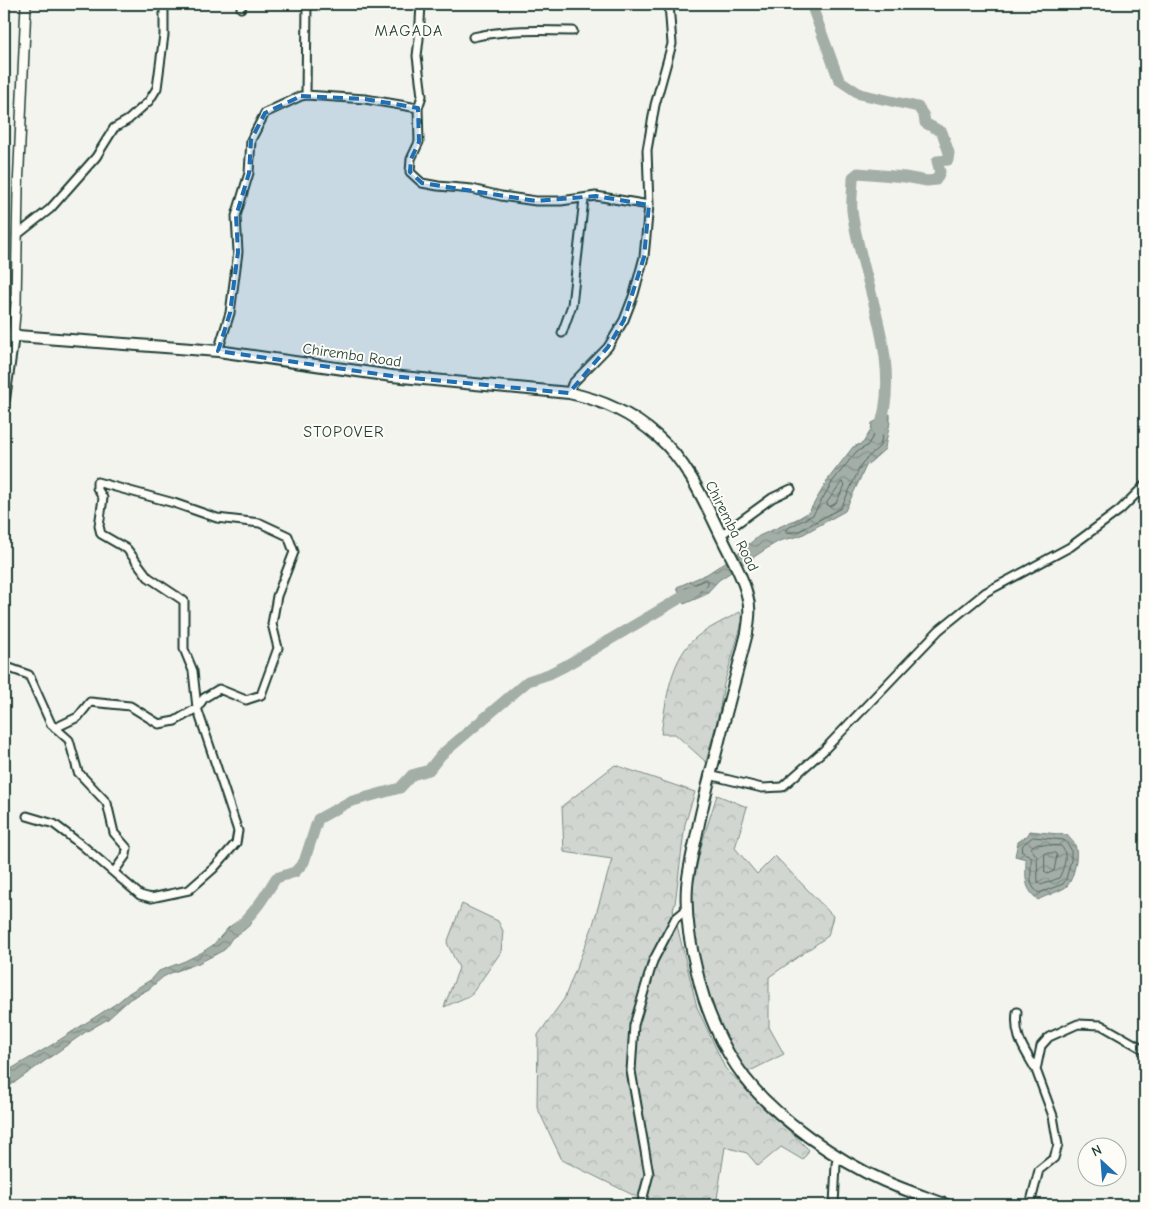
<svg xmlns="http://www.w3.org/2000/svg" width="1149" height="1209" viewBox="0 0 1149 1209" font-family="'Comic Neue',sans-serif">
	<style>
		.forest { fill: url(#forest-crowns); stroke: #788a82 }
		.water { fill: url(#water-waves); stroke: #6e8179 }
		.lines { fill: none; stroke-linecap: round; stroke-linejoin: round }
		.shore { stroke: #546a62; stroke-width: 1 }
		.river { stroke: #a3aea7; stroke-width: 11 }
		.minor-casing { stroke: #1f3d34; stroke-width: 11 }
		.tertiary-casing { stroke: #1f3d34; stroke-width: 12 }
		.secondary-casing { stroke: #1f3d34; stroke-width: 14 }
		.minor { stroke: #fdfcf7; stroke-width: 7 }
		.tertiary { stroke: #fdfcf7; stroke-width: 9 }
		.secondary { stroke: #fdfcf7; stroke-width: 10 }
		.marked { fill: #1f6fb2; fill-opacity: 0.2; stroke: #1f6fb2; stroke-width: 4; stroke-dasharray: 10 6; stroke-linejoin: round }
		.labels { text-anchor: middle; stroke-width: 4; stroke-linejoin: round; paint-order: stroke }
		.street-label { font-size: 15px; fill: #1f3d34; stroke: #fdfcf7 }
		.neighbourhood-label { font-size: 16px; letter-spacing: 1px; fill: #1f3d34; stroke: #fdfcf7 }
	</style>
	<defs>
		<pattern id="forest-crowns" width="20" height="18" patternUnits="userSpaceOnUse" patternTransform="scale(1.25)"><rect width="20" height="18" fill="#d1d6d1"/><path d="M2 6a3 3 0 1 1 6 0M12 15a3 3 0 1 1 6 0" fill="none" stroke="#b3b9b4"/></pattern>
		<pattern id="water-waves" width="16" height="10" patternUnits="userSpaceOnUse" patternTransform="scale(1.25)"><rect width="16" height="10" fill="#a3aea7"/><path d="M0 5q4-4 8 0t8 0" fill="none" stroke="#848f89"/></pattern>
	</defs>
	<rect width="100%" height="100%" fill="#f4f4ef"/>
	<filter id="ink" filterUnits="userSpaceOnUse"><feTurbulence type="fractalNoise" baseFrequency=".02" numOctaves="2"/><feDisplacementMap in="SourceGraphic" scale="10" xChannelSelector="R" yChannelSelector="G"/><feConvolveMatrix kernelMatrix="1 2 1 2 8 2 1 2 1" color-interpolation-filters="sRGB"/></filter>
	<g filter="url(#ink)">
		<path class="forest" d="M 740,612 L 743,620 L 724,684 L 719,713 L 706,762 L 675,734 L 661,734 C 666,701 670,656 699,635 C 712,626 727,619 740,612 Z
			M 615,765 L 695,792 L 685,824 L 675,904 L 673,909 L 697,1007 L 725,1068 L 809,1150 L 803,1160 L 781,1147 L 758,1166 L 747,1153 L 725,1147 L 716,1205 L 644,1205 L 645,1201 L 562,1160 L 537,1107 L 538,1035 L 564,999 L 592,928 L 612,859 L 564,852 L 562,806 Z
			M 717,795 L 747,807 L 735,848 L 757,874 L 775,856 L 833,916 L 828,936 L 769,977 L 769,1027 L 784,1054 L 748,1072 L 732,1057 L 706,999 L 694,945 L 690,896 L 703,839 Z
			M 462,904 L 498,921 L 503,931 L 501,952 L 471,995 L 444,1007 L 459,968 L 447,943 Z"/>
		<path class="water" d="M 890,414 C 891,426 886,437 885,449 L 866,466 L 845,511 L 800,536 L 779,541 L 769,547 L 719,580 L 705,595 L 684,604 L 677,587 L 707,574 L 733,557 L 759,536 L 799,518 L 809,512 L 829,478 L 853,447 L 863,443 L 871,430 L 872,423 Z
			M 1030,831 L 1067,835 C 1069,838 1073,841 1075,845 C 1079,853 1074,879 1067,886 C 1064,890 1044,896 1038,900 C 1023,887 1026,877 1026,859 L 1015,856 L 1018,842 L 1028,835 Z
			M 247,915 L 252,923 L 244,930 L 232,938 L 224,950 L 199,963 L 171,973 L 163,977 L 149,989 L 130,999 L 108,1019 L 84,1033 L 4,1090 L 4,1073 L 50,1046 L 117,1003 L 129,993 L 152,979 L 159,971 L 185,961 L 201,953 L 213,945 L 229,927 Z"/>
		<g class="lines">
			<path class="shore" d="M 881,424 L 884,427 L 880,446 L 862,463 L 841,508 L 799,531 L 786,533 L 786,529 L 813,515 L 833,481 L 856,452 L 867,446 L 875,433 L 877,426 Z
				M 842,482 L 845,485 L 836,503 L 829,507 L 827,503 Z
				M 705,580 L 708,581 L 708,584 C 703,590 695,597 686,596 L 685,589 Z
				M 1033,837 L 1064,840 L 1071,849 L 1071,860 L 1066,879 L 1063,884 L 1039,893 C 1027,886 1032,870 1031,857 L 1021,851 L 1023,845 Z
				M 1036,844 L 1061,846 C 1069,854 1064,868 1059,878 L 1041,885 L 1038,882 L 1037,857 L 1031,848 Z
				M 1045,853 L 1055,853 L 1057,855 L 1054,871 L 1047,874 L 1045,872 Z"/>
			<path class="river" d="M 811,4 L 839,80 L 860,94 L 918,107 L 924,116 L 925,123 L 942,132 L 949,153 L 948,160 L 937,161 L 940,172 L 936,180 L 927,181 L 905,177 L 858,173 L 853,177 C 853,188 851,200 852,211 C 861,280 905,364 878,432
				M 237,928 C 254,914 265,896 276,878 L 295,872 L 304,862 L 318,819 L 349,802 L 400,788 L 412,775 L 429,770 L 441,755 L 528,681 L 549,674 L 565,666 L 694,590"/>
			<g class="minor-casing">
				<path id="minor" d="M 421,4 L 419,39 L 417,56 L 422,96 L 418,108 L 419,142 L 411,159 L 410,172 L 422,183 L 438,186 L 472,189 L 501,196 L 536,201 L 561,201 L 596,196 L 649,205
					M 241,8 L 243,4
					M 473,37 C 507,29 539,30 573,31
					M 306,95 L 307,4
					M 17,235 L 50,209 L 96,157 L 114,128 L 128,120 L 149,101 L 157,88 L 164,35 L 164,4
					M 562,333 L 572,305 L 584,199
					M 218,351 L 230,313 L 238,252 L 236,216 L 249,173 L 251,140 L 265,113 L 301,96 L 306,95 L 365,99 L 418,108
					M 569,393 L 572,384 L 608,347 L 624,320 L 634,294 L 644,257 L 649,205 L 647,150 L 655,105 L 672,44 L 669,4
					M 721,535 L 772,498 L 791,489
					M 4,666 L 29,675 L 51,724 L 69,740 L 78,772 L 107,803 L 114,833 L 127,848 L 126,855 L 114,872
					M 709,775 L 762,788 L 782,787 L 823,751 L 939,630 L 986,592 L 1070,547 L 1120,510 L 1145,485
					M 27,816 L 54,824 L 83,846 L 140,895 L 151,898 L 189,890 L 214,868 L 236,843 L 238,831 L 197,708 L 204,698 L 219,689 L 246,700 L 261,695 L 278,648 L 272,624 L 277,596 L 294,552 L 288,536 L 260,523 L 217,518 L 174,503 L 97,482 L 97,488 L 103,498 L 99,526 L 101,534 L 127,549 L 148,577 L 184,601 L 184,649 L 193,671 L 197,708 L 175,721 L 159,724 L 130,706 L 90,702 L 78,717 L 55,728
					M 1017,1012 C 1014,1038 1024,1048 1036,1070
					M 641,1205 L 649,1174 L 631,1071 L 634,1025 L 653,961 L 675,919 L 687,909
					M 834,1205 L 836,1164 L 838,1157
					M 1030,1205 L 1039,1170 L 1054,1158 L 1058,1145 L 1053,1116 L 1036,1070 L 1041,1046 L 1049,1037 L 1078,1024 L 1101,1025 L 1145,1050"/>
			</g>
			<g class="tertiary-casing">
				<path id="tertiary" d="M 13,336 L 16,303 L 18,189 L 26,4"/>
			</g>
			<g class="secondary-casing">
				<path id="secondary" d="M 4,335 L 218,351 L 392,376 L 569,393 C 603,400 631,413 657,436 C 690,464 707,508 726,546 C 734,562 743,577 747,595 C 751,608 749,620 747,633 C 731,696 713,759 699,823 C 695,844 689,865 687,886 C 685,915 690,945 697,972 C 705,1009 722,1048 745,1078 C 776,1118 838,1161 884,1181 C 904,1190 926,1197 947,1205
					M 4,399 L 13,336"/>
			</g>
			<use href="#minor" class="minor"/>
			<use href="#tertiary" class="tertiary"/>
			<use href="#secondary" class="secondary"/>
		</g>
	</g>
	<path class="marked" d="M 301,96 L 365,99 L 418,108 L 419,142 L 411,159 L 410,172 L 422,183 L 536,201 L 596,196 L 649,205 L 644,257 L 624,320 L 608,347 L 569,393 L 392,376 L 218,351 L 230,313 L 238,252 L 236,216 L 249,173 L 251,140 L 265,113 Z"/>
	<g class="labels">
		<g class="street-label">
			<text transform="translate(352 355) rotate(8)" y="5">Chiremba Road</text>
			<text transform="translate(732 526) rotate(63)" y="5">Chiremba Road</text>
		</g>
		<g class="neighbourhood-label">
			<text x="409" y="36">MAGADA</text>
			<text x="344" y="437">STOPOVER</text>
		</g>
	</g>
	<rect width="1149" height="1209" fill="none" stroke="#fdfcf7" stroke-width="20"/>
	<rect x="10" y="10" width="1129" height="1189" fill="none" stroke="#1f3d34" stroke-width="2" filter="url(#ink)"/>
	<g transform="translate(1102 1162) rotate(334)"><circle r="24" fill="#fdfcf7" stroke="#a4b0a9"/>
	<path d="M0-4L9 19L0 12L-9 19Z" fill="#1f6fb2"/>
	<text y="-8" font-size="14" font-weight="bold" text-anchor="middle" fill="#1f3d34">N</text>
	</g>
</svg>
